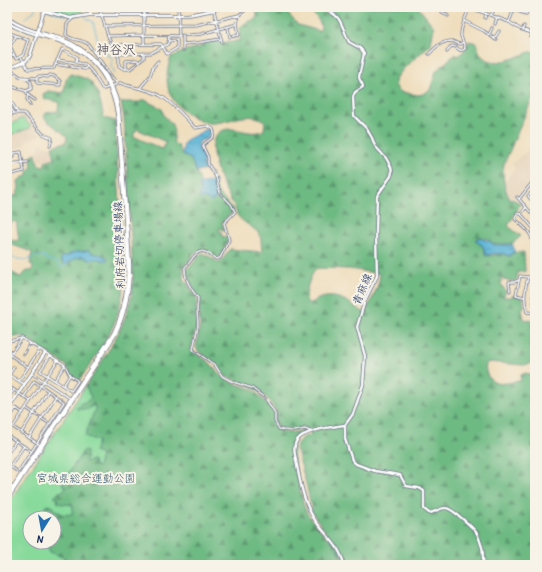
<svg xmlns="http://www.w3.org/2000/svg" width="542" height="572" viewBox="0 0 542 572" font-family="'Patrick Hand','Klee One',sans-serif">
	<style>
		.built { fill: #e4d0b6 }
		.green { fill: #88da9b; stroke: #52847c; fill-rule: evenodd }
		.forest { fill: url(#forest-firs); stroke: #447470; fill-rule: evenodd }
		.water { fill: url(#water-ripples); stroke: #3a719a }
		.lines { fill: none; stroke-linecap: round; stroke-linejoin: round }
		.stream { stroke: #58b3d6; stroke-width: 1 }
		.minor-casing { stroke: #656c7f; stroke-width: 3 }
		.tertiary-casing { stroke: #656c7f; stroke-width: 4 }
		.secondary-casing { stroke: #656c7f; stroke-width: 4 }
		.minor { stroke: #fff; stroke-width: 1.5 }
		.tertiary { stroke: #fff; stroke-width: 2.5 }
		.secondary { stroke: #fff; stroke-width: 2.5 }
		.labels { text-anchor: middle; stroke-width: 4; stroke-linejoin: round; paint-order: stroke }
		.street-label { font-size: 11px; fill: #1b2f5e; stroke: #f7f3e8 }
		.park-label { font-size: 11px; fill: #365a6d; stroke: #f7f3e8 }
		.quarter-label { font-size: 13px; font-weight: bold; fill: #645e65; stroke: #f7f3e8 }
	</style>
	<defs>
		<pattern id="forest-firs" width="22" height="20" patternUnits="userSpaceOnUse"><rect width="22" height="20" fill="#6eba83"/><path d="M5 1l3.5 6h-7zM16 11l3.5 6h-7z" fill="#5a986e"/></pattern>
		<pattern id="water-ripples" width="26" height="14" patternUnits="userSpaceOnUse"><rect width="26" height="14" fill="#58b3d6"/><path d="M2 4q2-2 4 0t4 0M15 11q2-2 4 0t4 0" fill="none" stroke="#4892b1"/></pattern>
	</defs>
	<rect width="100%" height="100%" fill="#f7f3e8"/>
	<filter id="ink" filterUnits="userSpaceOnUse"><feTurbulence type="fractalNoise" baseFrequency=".025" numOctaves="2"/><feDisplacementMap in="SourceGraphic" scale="8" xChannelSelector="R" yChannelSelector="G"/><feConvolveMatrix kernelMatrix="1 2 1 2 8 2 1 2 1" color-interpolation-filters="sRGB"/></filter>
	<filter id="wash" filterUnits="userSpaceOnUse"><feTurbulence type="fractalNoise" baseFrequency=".012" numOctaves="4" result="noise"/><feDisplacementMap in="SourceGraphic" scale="16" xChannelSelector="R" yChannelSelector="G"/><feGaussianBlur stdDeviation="0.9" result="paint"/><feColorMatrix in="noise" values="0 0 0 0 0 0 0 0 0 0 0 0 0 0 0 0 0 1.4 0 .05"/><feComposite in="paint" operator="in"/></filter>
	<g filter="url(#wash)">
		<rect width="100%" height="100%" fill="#efddbc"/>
		<path class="built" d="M 15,114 L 23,114 L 41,135 L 27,140 L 25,146 L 13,149 L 7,144 L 7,119 Z
			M 39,143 L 42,143 L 44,146 L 51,147 L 53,158 L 39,162 L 37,151 L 39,149 Z
			M 535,145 L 535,176 L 514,199 L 509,195 L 505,183 L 510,174 L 515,169 L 512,163 L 523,154 L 525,154 L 529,147 Z"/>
		<path class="green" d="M 48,7 L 81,7 L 83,11 L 70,16 Z
			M 23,118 L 30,125 L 30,128 L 7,136 L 7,126 Z
			M 86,386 L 149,478 L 137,565 L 7,565 L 7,505 L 19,488 L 19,487 ZM 30,518 L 54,518 L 54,542 L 30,542 Z"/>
		<path class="forest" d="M 256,7 L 282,7 L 298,25 L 320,31 C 324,21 311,12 304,7 L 418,7 L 434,27 L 431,44 L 404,68 L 395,80 L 396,87 L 401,92 L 418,95 L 423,94 L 430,90 L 436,71 L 455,54 L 459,56 L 465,49 L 466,45 L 469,41 L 476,43 C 478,47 479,52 481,55 C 494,69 516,57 530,52 L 535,52 L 535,92 L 504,164 C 502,177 504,186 509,198 L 521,203 L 508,226 L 521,236 L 512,244 L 494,244 L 488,239 L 479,237 L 475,240 C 481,245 486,248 485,256 L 503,254 L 510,257 L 512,253 L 524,252 L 525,272 L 518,272 L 517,279 L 515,281 L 503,280 L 504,278 L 501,277 L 501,284 L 506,292 L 503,297 L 512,297 L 512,295 L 523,298 L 524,306 L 522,310 L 524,319 L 535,322 L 535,361 L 530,364 L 523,365 L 488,362 C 485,365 485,369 487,374 C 494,390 509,381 521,381 L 520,375 L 526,373 L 534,376 L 535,375 L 535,565 L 347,565 L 337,548 L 341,558 L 343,565 L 65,565 L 65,558 L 50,552 L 46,542 L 54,542 L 54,518 L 38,518 L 47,505 L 54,507 L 54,509 L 64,515 L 72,514 L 73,505 L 62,504 L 57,502 L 58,499 L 54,497 L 59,492 L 63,491 L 66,487 L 62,484 L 64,480 L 84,450 L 87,452 L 86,462 L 93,460 L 95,465 L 98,467 L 101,455 L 94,452 L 98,441 L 85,436 L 95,409 L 94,405 L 88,409 L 77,409 L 76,407 L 79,406 L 81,403 L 86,402 L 91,398 L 86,386 C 105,356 126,328 132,292 C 133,285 133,278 133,271 L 124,118 L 121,102 L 141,102 L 143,99 L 162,109 C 164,120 168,117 172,125 C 175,131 173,137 174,144 L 178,145 L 182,154 L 191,159 L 201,183 L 199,184 C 201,190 199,194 200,198 L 207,199 L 210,202 L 212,201 L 212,186 L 215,182 C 214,195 228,200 234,211 L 223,221 L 222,224 L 225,230 L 223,231 L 221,228 L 219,229 L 223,237 L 227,236 L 228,240 L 220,257 L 217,258 L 205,250 C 188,251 194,261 184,265 L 183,271 L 184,278 L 197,299 L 196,306 L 197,325 L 191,350 L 210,363 L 221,376 L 233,383 L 252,389 L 270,406 L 275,413 C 274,430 280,434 297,432 C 301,431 302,429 306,430 L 306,432 C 302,434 296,437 294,441 C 290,450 302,501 306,511 C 313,524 325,534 335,545 L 312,512 L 307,487 L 296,447 C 299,439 302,437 311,435 L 307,428 L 301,427 L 295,430 L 283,429 L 280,428 L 276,421 L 277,412 L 268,399 L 251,386 L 225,376 L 218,365 L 198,351 L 196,347 L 200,326 L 199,311 L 200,300 C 194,290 189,281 186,269 L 191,266 L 200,254 L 203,253 L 220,263 L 230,249 L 262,252 C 261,247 262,238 259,234 C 254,227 243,223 238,216 C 236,213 236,210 235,207 C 226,193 200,144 220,132 C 233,123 250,138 264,130 L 265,121 C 247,109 226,125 208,123 C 203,122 198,119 193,117 C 168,103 162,83 171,57 L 187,50 L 200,47 L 207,42 L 221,40 L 221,43 L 231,42 L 240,40 L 239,28 L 247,22 L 256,19 L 257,15 ZM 137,129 L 166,142 L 162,149 L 133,136 ZM 317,268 L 350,269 L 380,274 C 379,288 371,300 365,313 C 350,304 340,293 321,298 C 316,299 313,304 307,303 C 304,294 310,274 317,268 Z
			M 71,74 C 76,76 82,77 87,79 C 99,87 101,107 104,118 L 115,121 L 124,274 C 123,321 104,344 79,381 L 71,375 L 66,365 L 22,336 L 7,339 L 7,271 L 8,270 L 20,277 L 27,271 L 32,271 L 33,265 L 30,264 L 32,252 L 10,244 L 7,242 L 7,236 L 7,239 L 16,241 L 19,239 L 16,221 L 10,223 L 9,228 L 7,228 L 7,195 L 16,196 L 19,188 L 18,181 L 23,177 L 28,176 L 28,170 L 32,167 L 31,161 L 33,155 L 36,154 L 38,164 L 43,166 L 45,165 L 45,162 L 55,159 L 52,146 L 66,142 L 67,136 L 46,120 L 44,116 L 46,113 L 58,111 L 59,102 L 44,99 L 43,94 L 48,91 L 64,93 L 66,80 ZM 88,250 C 93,255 100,253 105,258 L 104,261 L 99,258 L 89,260 C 80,253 72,260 63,264 L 61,260 L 62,257 C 68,257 70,253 75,252 C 80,251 84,252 88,250 Z"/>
		<path class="water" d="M 207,129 L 210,130 L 208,138 L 200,141 L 198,145 L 203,158 L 203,165 L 209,172 L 213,174 L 210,173 L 207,170 L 196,171 L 191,159 L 182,154 L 184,144 L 186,140 Z
			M 215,180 L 215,182 L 212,186 L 216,196 L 215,200 L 210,202 L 207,199 L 199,198 L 201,191 L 199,184 Z
			M 479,238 L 489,241 L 494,245 L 513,245 L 515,253 L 512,252 L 510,256 C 502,252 495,253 486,255 L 483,246 L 475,240 Z
			M 88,250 L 92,253 L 102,255 L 108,259 L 107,260 C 100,261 100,256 89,260 C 79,252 73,261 65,265 L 61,260 L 62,257 C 68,257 70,253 75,252 C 79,251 84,252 88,250 Z"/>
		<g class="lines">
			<path class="stream" d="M 45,7 L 46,9 C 57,13 67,18 79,15
				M 85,17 L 93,22 L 98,41 L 104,42 L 107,48 L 107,55 L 111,57 L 113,60 L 110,66 L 114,70 L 114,74
				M 25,18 L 34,11 L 36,7
				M 7,28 L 9,28
				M 7,256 C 13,259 20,259 27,260 L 37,256 L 44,256 L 47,259 L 57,262 L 60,267 L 65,266 L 66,264"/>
		</g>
	</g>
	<g filter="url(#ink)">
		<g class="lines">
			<g class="minor-casing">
				<path id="minor" d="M 44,7 L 44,11
					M 99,7 L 109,39 L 119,58 L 119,66 L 124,69 L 130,69 L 144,58 L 144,53
					M 117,7 L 117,15
					M 213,7 L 222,42
					M 443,7 L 441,11 L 448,16
					M 468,7 L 509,22 L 520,29 L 532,33 L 534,33 L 535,31
					M 502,7 L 509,9 L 509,7
					M 100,9 L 107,7
					M 214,10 L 225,7
					M 514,10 L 526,14 L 529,7
					M 482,12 L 485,7
					M 491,15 L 493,12
					M 73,18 L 67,24 L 66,35 C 72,41 82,39 88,44 L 117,84
					M 485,18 L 486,13
					M 464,21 L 484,31 L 496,40
					M 509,22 L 515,7
					M 495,24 L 497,17
					M 105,26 L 196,25 L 239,15
					M 228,28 L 230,37 L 239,35 L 237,24
					M 523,30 L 524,26
					M 7,32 L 28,40 L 23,55 L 16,59 L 10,46 L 16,36
					M 183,35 L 183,43
					M 489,35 L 492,28
					M 108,36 L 144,35 L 144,7
					M 179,36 L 201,34 L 237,24 L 239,15 L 248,8 L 248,7
					M 531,37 L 533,33
					M 494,39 L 499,31
					M 144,44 L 144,35 L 179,36 L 178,7
					M 113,45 L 161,44 L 167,54 L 177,48 L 177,40 L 169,41
					M 183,50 L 183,44 L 196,43 L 221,39
					M 447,52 L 450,47 L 453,46 C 459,47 458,53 465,49 C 465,44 462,41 461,36 C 460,27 467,16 469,7
					M 116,54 L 151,53 L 168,44 L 169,36
					M 429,54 C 436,47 441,41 452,41 C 456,42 457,44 461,44 L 463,42
					M 21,57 L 28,69 L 54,68 L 62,49 L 77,57 L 76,62
					M 7,58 L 14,55
					M 57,60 L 85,64 L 93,73 L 102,88 L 104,89 L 120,83 C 133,88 150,89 161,96 C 174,104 185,117 195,128 L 208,126 L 213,129 L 214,132 L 213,137 L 204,144 L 203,147 L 208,157 L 208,164 L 216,177 L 220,193 L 231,204 L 235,212 L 224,223 L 229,240 L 220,258 L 216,259 C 213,257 209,253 205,252 C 196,248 191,263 185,267 C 184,279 191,289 198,298 L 197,310 L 198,325 L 193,350 L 215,365 L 222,376 L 233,382 L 252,388 L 266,399 L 275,413 L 275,422 L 279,429 L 283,430 L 295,431 L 305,429 L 310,431
					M 55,64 L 85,69 L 87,66
					M 9,69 L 21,77 L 36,78
					M 126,69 L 126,61 L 137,60 L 139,62
					M 50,75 L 54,76 L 60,81 L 60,85 L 37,83 L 37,78 L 39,76 L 48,77 Z
					M 24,77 L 31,82 L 31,89 L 26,91
					M 7,85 L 26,91 L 28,95 L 35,100
					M 140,88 L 150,76 L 153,67 L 158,61
					M 28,95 L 27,99 L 30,105
					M 9,100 L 12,103 L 18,113
					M 7,107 L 10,107 L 14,113
					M 7,118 L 14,113 L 24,113 L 43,134 L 52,138 L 50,146
					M 7,145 L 12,150 L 13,157
					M 7,154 L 21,152 L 24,171 L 7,175
					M 7,164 L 28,162
					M 535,189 L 528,196 L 535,204
					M 517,197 L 526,207 L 521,214
					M 519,199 L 535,179
					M 526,207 L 535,217
					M 533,240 L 534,229 L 521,214 L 517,213 L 515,219 C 535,236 533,236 532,261 L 535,262
					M 528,277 C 525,289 523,300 527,312 L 535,313
					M 535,286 L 533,297 L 535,309
					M 510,291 L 509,282 L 514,282 L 519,280
					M 524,297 L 516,295 L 520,276 L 535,278
					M 7,340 L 9,341 L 22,338 L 65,365 L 70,375 L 78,381 L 71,391 L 40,371 L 50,356
					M 7,348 L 12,352
					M 24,354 L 30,343
					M 10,355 L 28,367
					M 7,359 L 22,338
					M 7,374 L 24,384
					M 33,374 L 71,399
					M 9,375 L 14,367
					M 55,380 L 65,365
					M 19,381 L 40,349
					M 7,385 L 30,401
					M 63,386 L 70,375
					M 7,400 L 14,390
					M 26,408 L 50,424
					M 7,422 L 16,408 L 23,413
					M 7,423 L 40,445
					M 13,427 L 58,360
					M 21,433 L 48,391
					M 7,435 L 31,451
					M 29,438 L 56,396
					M 7,454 L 16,441
					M 10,466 L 18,472 L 64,402 L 34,381 L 24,397
					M 7,470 L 24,446"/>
			</g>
			<g class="tertiary-casing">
				<path id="tertiary" d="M 325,7 C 328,12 334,13 338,18 C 343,25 345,34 349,42 L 360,48 L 364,53 L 359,77 C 359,81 363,82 363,87 L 355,92 L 353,97 L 354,116 L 367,129 L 372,138 L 375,146 L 386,158 L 391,167 L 392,172 L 391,176 L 377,196 L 376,233 L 377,276 L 365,300 L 357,327 L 365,356 L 363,385 L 353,414 L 345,425 C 333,427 304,430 297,440 C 294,444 294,450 295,455 C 299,475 302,499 313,517 C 323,534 340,544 344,565
					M 7,69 L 26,61 L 30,56 L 44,11 L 70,18 L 89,15 L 188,15 L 214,10
					M 7,411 L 45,353
					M 345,425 L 345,439 L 352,460 L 356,464 L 375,471 L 400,475 L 406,486 L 419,488 L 424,491 L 424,509 L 429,513 C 435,513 440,507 446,508 C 453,509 472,527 476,532 C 479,536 480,542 482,547 C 484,553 481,559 485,565"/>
			</g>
			<g class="secondary-casing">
				<path id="secondary" d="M 7,18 C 24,30 40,32 59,38 C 91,49 114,77 119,111 L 130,265 C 130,291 126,312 115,335 L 7,500
					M 7,22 C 21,32 37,34 53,39 C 93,51 113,79 118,120 C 120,148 122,177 124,205 C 127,251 134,292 113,334 L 7,496
					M 7,483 L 13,487"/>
			</g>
			<use href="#minor" class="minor"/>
			<use href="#tertiary" class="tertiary"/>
			<use href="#secondary" class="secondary"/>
		</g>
	</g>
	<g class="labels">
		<g class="street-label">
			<text transform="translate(119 245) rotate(-92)" y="4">利府岩切停車場線</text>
			<text transform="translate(362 289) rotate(-67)" y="4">青麻線</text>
		</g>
		<g class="park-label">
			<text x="86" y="482">宮城県総合運動公園</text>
		</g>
		<g class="quarter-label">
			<text x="116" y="54">神谷沢</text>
		</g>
	</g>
	<rect width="542" height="572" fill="none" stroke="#f7f3e8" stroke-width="24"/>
	<g transform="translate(42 530) rotate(191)"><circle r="19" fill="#f7f3e8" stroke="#9fa5b1"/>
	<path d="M0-3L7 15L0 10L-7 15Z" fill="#1f6fb2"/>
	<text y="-6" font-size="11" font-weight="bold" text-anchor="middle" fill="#1b2f5e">N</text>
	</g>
</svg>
